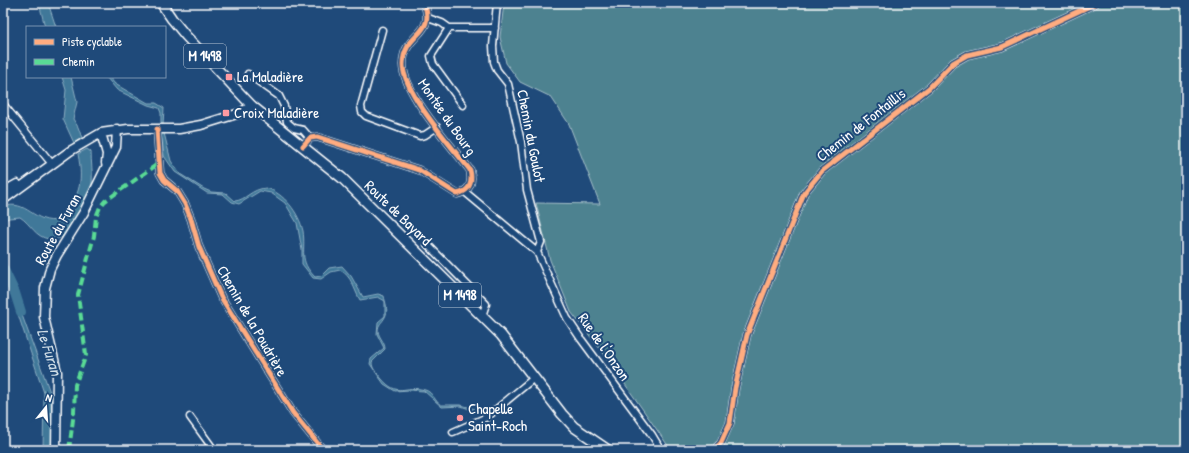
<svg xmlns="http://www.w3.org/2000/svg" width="1189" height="453" viewBox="0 0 1189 453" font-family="'Patrick Hand',sans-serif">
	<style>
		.green { fill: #4d8290; stroke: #a6c0c8 }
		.water { fill: #3f7899; stroke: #8caec2 }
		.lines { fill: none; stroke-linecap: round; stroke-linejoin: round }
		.river { stroke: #3f7899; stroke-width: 10 }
		.street-casing { stroke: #fff; stroke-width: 9 }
		.secondary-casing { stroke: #fff; stroke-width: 11 }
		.primary-casing { stroke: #fff; stroke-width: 12 }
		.street { stroke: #1f4a7a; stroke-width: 6 }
		.secondary { stroke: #1f4a7a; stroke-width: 8 }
		.primary { stroke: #1f4a7a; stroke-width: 9 }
		.quiet { stroke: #5adb95; stroke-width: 4; stroke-dasharray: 8 4; stroke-linecap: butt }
		.cycleway-casing { stroke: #1f4a7a; stroke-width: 8 }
		.cycleway { stroke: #ffac80; stroke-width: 5 }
		.poi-dot { fill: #ff9aa2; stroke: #1f4a7a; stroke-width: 1.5 }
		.labels { text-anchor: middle; stroke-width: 4; stroke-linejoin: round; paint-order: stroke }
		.shield { fill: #1f4a7a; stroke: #bcc9d7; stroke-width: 1 }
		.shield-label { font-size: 14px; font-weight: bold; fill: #fff }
		.poi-label { font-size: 15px; fill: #fff; stroke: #1f4a7a; text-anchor: start }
		.street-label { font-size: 15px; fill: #fff; stroke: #1f4a7a }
		.water-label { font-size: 16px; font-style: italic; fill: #cfdde6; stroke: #1f4a7a }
	</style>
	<rect width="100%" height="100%" fill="#1f4a7a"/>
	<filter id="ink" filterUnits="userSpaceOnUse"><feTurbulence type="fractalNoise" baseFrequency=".025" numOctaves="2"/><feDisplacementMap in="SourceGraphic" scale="8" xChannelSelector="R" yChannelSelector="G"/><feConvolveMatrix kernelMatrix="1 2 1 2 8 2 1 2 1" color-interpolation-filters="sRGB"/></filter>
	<g filter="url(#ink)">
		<path class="green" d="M 504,3 L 1186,3 L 1186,450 L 671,450 L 604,354 L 571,312 L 550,260 L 536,203 L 600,204 L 569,124 L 551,97 L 520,82 L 506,63 L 500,37 Z"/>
		<path class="water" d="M 39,3 L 48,3 L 56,27 L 45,27 Z
			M 62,77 L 71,77 L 77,102 L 73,119 L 78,127 L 82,138 L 74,143 L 63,119 L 66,90 Z
			M 106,77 L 109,77 L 115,84 L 148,103 L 156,103 L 164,108 L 163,125 L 161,125 L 161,113 L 159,108 L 148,105 L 117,90 Z
			M 161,133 L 164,133 L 171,161 L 180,174 L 204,189 L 211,192 L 226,193 L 235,201 C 246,200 251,189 266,188 C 284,193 299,213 303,231 C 306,251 298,260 315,277 L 321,276 L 329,268 L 342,266 L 351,276 L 363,297 L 378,294 L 384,296 C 385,302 389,310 385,317 C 382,323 378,324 378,331 C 379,338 385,342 385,349 L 372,362 C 372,370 377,372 381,378 C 399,399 403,384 425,390 C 433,392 435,402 441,405 L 461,405 L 489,413 L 472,410 L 461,406 L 442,407 L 424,391 L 409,390 L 395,391 L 384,384 L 370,364 L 371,359 L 384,348 L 377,334 L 378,322 L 385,316 L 385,301 L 378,297 L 360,300 C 354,290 352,276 340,270 L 331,272 L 321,279 L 313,278 L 302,264 L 302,250 L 297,223 L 285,203 L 271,193 L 260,191 L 239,204 L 232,202 L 223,194 L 207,193 L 175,172 L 164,156 Z
			M 87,149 L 91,152 C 91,162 93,173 92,183 C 90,197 76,223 66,234 C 62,238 54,240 49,239 C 35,237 31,224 20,217 L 9,218 L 3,221 L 3,207 C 27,198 34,225 59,220 C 79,198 84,184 78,154 Z
			M 3,269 L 14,293 L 51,395 L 52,450 L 43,450 L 44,393 L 12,296 L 3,279 Z"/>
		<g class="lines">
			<path class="river" d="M 3,268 L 15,293 L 21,312"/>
			<g class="street-casing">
				<path id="street" d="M 497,3 L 493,46 L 494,62 L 497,70 L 508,84 L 521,142 L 527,190 L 541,242 L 537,252
					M 428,18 L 442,23 L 449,28 L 495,28
					M 449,28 L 431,56 L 433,64 L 463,105
					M 382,30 L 361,106 L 362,112 L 366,116 L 420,136 L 425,135 L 437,127
					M 248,74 L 279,96 L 284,106 L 287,122 L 294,128 L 303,130 L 310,138
					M 3,104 L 52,164
					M 157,129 L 160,173 L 164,180 L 177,191 L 185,204 L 191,219 L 199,247 L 221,297 L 293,413 L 323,450
					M 303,146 L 310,138 L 317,137 L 419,170 L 457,194 C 470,191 473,183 470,170 C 452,147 403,92 403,65 C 403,32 437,36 424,3
					M 465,192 L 537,252 L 567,318 L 581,339 L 652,435 L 661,450
					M 427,244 L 486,304 L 482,316
					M 190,417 L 214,450
					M 453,432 L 487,417 L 534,378
					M 714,450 L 721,443 L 730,423 L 735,388 L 747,335 L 804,193 L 822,171 L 929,88 L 953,63 L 967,55 L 1002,47 L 1096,3"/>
			</g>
			<g class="secondary-casing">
				<path id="secondary" d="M 101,133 L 107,154 L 106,163
					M 3,192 L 17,184
					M 3,200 L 70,151 L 101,133 L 128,129 L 179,129 L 201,125 L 240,113 L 252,106
					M 56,450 L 57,372 L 44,317 L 45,288 L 50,269 L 57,255 L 84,212 L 116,147 L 117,129"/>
			</g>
			<g class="primary-casing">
				<path id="primary" d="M 161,3 L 172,19 L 186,36 L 252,106 L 342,178 L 501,335 L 562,414 L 574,427 L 608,450"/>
			</g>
			<use href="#street" class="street"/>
			<use href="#secondary" class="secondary"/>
			<use href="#primary" class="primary"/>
			<path class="quiet" d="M 69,450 L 74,412 L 75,385 L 86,355 L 78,295 L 94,236 L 96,217 L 100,207 L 105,201 L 155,166 L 160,160"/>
			<g class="cycleway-casing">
				<path id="cycleway" d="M 157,129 L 160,173 L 164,180 L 177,191 L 185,204 L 191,219 L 199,247 L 221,297 L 293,413 L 323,450
					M 303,146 L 310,138 L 317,137 L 419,170 L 457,194 C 470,191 473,183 470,170 C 452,147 403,92 403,65 C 403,32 437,36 424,3
					M 714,450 L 721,443 L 730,423 L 735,388 L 747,335 L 804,193 L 822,171 L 929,88 L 953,63 L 967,55 L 1002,47 L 1096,3"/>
			</g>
			<use href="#cycleway" class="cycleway"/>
		</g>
	</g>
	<g class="poi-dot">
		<rect x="225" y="73" width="8" height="8" rx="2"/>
		<rect x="222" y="109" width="8" height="8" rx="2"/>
		<circle cx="460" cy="418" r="4"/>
	</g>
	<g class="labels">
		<g class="shield">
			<rect x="184" y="44" width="42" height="24" rx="3"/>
			<rect x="439" y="283" width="42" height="24" rx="3"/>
		</g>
		<g class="shield-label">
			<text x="205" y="61">M 1498</text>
			<text x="460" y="300">M 1498</text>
		</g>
		<g class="poi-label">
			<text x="237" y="82">La Maladière</text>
			<text x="234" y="118">Croix Maladière</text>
			<text x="468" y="414">Chapelle<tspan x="468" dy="17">Saint-Roch</tspan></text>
		</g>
		<g class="street-label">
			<text transform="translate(447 117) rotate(55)" y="5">Montée du Bourg</text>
			<text transform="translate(861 125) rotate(-38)" y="5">Chemin de Fontaillis</text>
			<text transform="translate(531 136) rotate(79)" y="5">Chemin du Goulot</text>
			<text transform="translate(398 213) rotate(44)" y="5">Route de Bayard</text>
			<text transform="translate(58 229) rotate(-61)" y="5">Route du Furan</text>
			<text transform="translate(252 321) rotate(60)" y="5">Chemin de la Poudrière</text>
			<text transform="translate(604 347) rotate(55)" y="5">Rue de l'Onzon</text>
		</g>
		<g class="water-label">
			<text transform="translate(50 352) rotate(72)" y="6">Le Furan</text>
		</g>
	</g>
	<rect width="1189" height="453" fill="none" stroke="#1f4a7a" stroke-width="16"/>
	<rect x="8" y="8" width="1173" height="437" fill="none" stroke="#fff" stroke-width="1.5" filter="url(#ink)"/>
	<rect x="26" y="26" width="140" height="52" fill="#1f4a7a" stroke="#7992af"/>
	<rect x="34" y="39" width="20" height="6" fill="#ffac80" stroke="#7992af"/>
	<text x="62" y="46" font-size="12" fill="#ffffff">Piste cyclable</text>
	<rect x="34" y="59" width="20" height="6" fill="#5adb95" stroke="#7992af"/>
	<text x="62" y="66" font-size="12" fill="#ffffff">Chemin</text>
	<g transform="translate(46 407) rotate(17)" stroke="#1f4a7a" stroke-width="3" paint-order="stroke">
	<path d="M0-3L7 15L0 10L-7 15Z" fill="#ffffff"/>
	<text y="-6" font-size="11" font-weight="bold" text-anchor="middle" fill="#ffffff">N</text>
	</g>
</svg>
